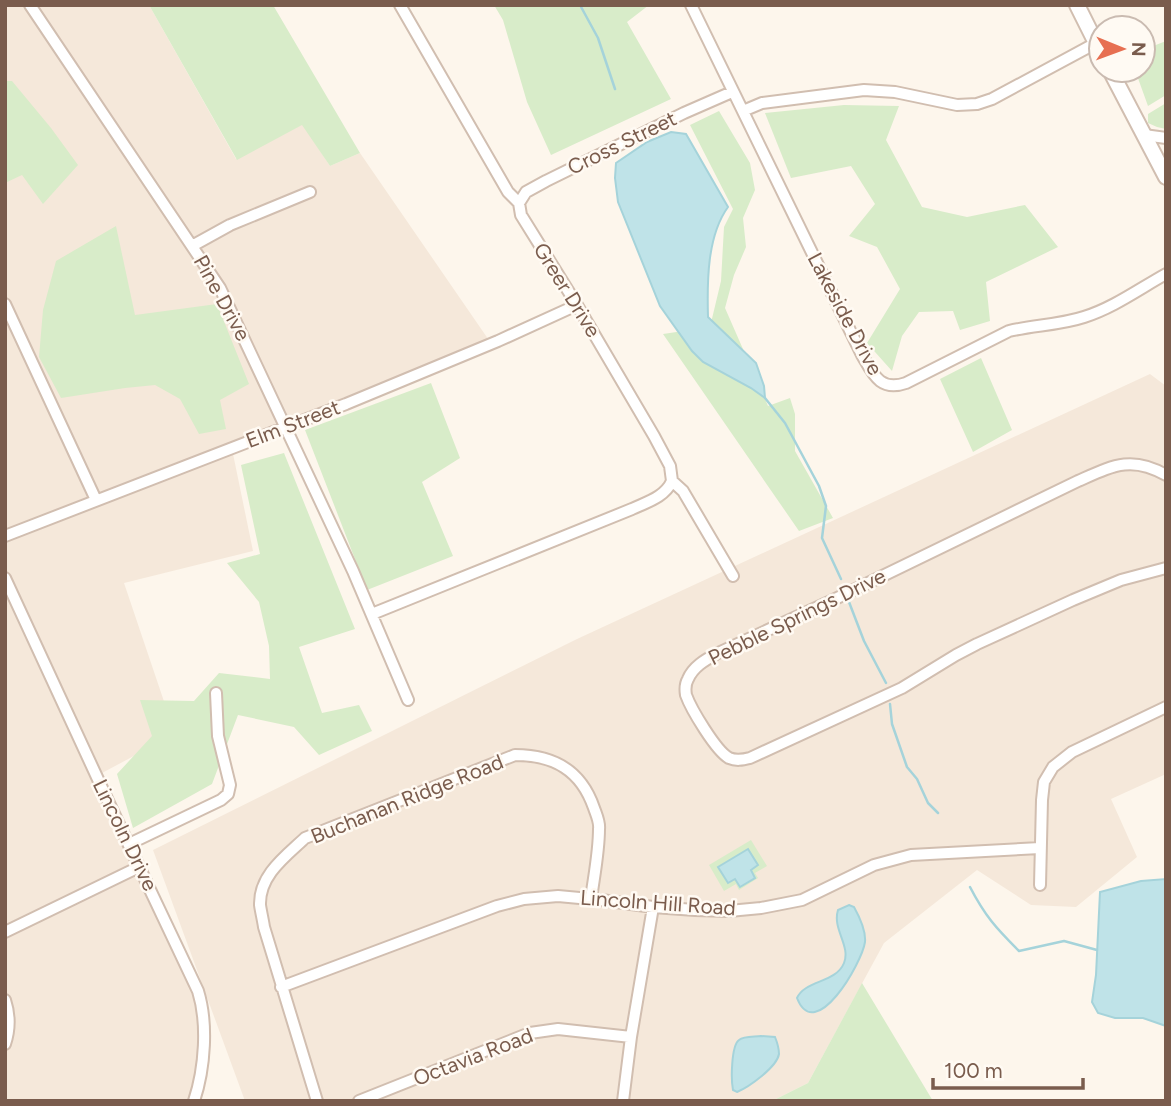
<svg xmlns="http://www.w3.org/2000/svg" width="1171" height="1106" viewBox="0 0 1171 1106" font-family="Figtree,sans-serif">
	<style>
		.residential { fill: #f5e8da }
		.green { fill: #d8ecc9 }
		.water { fill: #bfe3e8; stroke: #a5d3da; stroke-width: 2 }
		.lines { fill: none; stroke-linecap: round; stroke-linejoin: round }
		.stream { stroke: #a5d3da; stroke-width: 2.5 }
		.minor-casing { stroke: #d1beb0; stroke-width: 14 }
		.tertiary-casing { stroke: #d1beb0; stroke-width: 18 }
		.minor { stroke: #fff; stroke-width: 10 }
		.tertiary { stroke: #fff; stroke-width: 14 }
		.labels { text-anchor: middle; stroke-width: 5; stroke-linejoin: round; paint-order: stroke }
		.street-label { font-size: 21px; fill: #7a5c4d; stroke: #fffaf3 }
	</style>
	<rect width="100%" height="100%" fill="#fdf6ec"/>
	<path class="residential" d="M 5,5 L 149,5 L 236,159 L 303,124 L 330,166 L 360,153 L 495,349 L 232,449 L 253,551 L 124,583 L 175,734 L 102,773 L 139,866 L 200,986 L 199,1101 L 5,1101 Z
		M 1150,374 L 1166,386 L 1166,774 L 1111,799 L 1137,857 L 1076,907 L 1031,905 L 977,870 L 884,943 L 808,1083 L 772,1101 L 245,1101 L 153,850 L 577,639 Z"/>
	<path class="green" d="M 149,5 L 273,5 L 360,153 L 330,166 L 302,125 L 237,160 Z
		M 494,5 L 649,5 L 627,22 L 671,99 L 551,155 L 527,102 L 503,20 Z
		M 1166,41 L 1166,95 L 1148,106 L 1135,70 L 1143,70 L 1143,50 Z
		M 5,81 L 12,81 L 51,128 L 78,165 L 43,204 L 22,175 L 5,183 Z
		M 1166,103 L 1166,129 L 1157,127 L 1148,123 L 1148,114 Z
		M 844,105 L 899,106 L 886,140 L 922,207 L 967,217 L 1025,205 L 1058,247 L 986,282 L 990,321 L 960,330 L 953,311 L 919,312 L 902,336 L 892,371 L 867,343 L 900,289 L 877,247 L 849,236 L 875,204 L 851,166 L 791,178 L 765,113 Z
		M 719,111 L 750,163 L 755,190 L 743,218 L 746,247 L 734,275 L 725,308 L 768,406 L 790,398 L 795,414 L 795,451 L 833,518 L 799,531 L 663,334 L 710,327 L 721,281 L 724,227 L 733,209 L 690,125 Z
		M 116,226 L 135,315 L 217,304 L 249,384 L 220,400 L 226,429 L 199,434 L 180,399 L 155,385 L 125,388 L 61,398 L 39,357 L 43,310 L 56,261 Z
		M 981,358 L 1012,430 L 973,452 L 940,379 Z
		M 431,383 L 460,458 L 422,482 L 453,556 L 367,590 L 305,430 Z
		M 284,453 L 355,629 L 299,647 L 322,713 L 359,705 L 372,731 L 319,755 L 294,727 L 238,715 L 212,784 L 133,828 L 117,774 L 152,736 L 140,700 L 194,701 L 219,673 L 270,679 L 269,646 L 259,602 L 227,563 L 260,554 L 241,465 Z
		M 751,840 L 767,866 L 755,873 L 758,878 L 739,890 L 736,884 L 724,891 L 709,865 Z
		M 862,983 L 933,1101 L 772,1101 L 808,1083 Z"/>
	<path class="water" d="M 671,132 L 686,134 L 728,207 C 707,236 707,282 708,317 L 756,363 L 764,386 L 765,398 L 751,388 L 703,362 L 692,351 L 660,306 L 618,202 L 615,178 L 616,163 L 647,142 Z
		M 748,849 L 758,865 L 751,870 L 755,878 L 740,887 L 735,879 L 728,883 L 718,867 Z
		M 1166,879 L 1166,1026 L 1143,1018 L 1115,1018 L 1098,1013 L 1092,1002 L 1096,975 L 1100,892 L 1141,881 Z
		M 849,905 L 854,907 C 859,916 866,931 865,942 C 862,963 815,1045 797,998 C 805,980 836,983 844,963 C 851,946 832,929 838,910 Z
		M 761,1036 L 775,1037 C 777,1042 779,1048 779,1054 C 777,1067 749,1087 737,1092 L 733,1090 C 731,1080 731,1046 739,1040 C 744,1036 754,1037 761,1036 Z"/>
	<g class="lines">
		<path class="stream" d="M 580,5 L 598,38 L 615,89
			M 765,398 L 785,423 L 819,486 L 826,506 L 822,538 L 841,579
			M 849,602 L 864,641 L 886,683
			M 890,704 L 892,724 L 907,767 L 917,779 L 928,803 L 938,813
			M 970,887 C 985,916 996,928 1019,951 L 1064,941 L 1097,950"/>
		<g class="minor-casing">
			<path id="minor" d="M 30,5 L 220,288 L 353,571 L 408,700
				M 400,5 L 508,192 L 519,203 L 521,215 L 577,305 L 654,436 L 670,466 L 672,481 L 683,491 L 733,576
				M 691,5 L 862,355 C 873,374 880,392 906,383 L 1009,331 C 1034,325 1060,325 1084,317 C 1113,308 1139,289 1166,274
				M 743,111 L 762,103 L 864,90 L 895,92 L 957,105 L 977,104 L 992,99 L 1096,43
				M 1144,135 L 1166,138
				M 519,203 L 526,192 L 546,181 L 684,113 L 732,92
				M 192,246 L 230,225 L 310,192
				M 5,304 L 96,500
				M 1166,475 C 1131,455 1112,466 1078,481 L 833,600 L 716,654 C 705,660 693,667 688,679 C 685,684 685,689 686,695 C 691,709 716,751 729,758 C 736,761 742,760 750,758 L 902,688 L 956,655 L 977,644 L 1073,600 L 1121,580 L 1166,568
				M 5,536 L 346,404 L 498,341 L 577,305
				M 5,578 L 108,801 L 198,991 C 208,1023 205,1068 194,1101
				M 372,614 L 632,509 C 647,502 665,497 672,481
				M 129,844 L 221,800 L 228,794 L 230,785 L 218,736 L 216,693
				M 1040,885 L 1042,800 L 1044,782 L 1053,767 L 1072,752 L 1166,707
				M 5,932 L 139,867
				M 281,987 L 497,906 L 524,899 L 558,896 L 601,900 L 653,907 L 695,910 L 729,911 L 761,908 L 802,900 L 874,865 L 911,855 L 1040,848
				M 5,1000 C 10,1015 10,1029 5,1044
				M 317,1101 L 264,927 C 263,920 261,912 260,905 C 259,875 286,856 305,838 L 515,755 C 554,755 581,770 594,808 C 596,814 600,822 599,829 C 599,852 594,876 591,899
				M 359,1101 L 530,1033 L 558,1029 L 631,1037
				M 623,1101 L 631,1037 L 653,907"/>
		</g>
		<g class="tertiary-casing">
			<path id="tertiary" d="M 1077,5 L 1101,53
				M 1110,70 L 1166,177"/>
		</g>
		<use href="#minor" class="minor"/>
		<use href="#tertiary" class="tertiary"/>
	</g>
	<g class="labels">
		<g class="street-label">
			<text transform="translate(622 143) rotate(-26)" y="7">Cross Street</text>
			<text transform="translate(567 290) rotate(58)" y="7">Greer Drive</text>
			<text transform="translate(222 298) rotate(61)" y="7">Pine Drive</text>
			<text transform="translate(845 314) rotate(62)" y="7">Lakeside Drive</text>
			<text transform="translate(293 424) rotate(-21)" y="7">Elm Street</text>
			<text transform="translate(797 617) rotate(-26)" y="7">Pebble Springs Drive</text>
			<text transform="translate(407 799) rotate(-22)" y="7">Buchanan Ridge Road</text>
			<text transform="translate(125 835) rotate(64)" y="7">Lincoln Drive</text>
			<text transform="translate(658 903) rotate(4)" y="7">Lincoln Hill Road</text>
			<text transform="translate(473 1057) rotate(-21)" y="7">Octavia Road</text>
		</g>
	</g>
	<rect width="1171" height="1106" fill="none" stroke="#7a5c4d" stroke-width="14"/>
	<g transform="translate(1122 49) rotate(91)"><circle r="33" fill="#fffaf3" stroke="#cabbb1" stroke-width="2"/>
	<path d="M0-5L12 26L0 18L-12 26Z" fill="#e76f51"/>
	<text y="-10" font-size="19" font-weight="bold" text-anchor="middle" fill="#7a5c4d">N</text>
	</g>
	<path d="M933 1078v10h150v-10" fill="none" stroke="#7a5c4d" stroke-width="3.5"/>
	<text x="944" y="1078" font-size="21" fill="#7a5c4d" stroke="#fffaf3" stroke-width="5" paint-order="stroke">100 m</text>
</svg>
